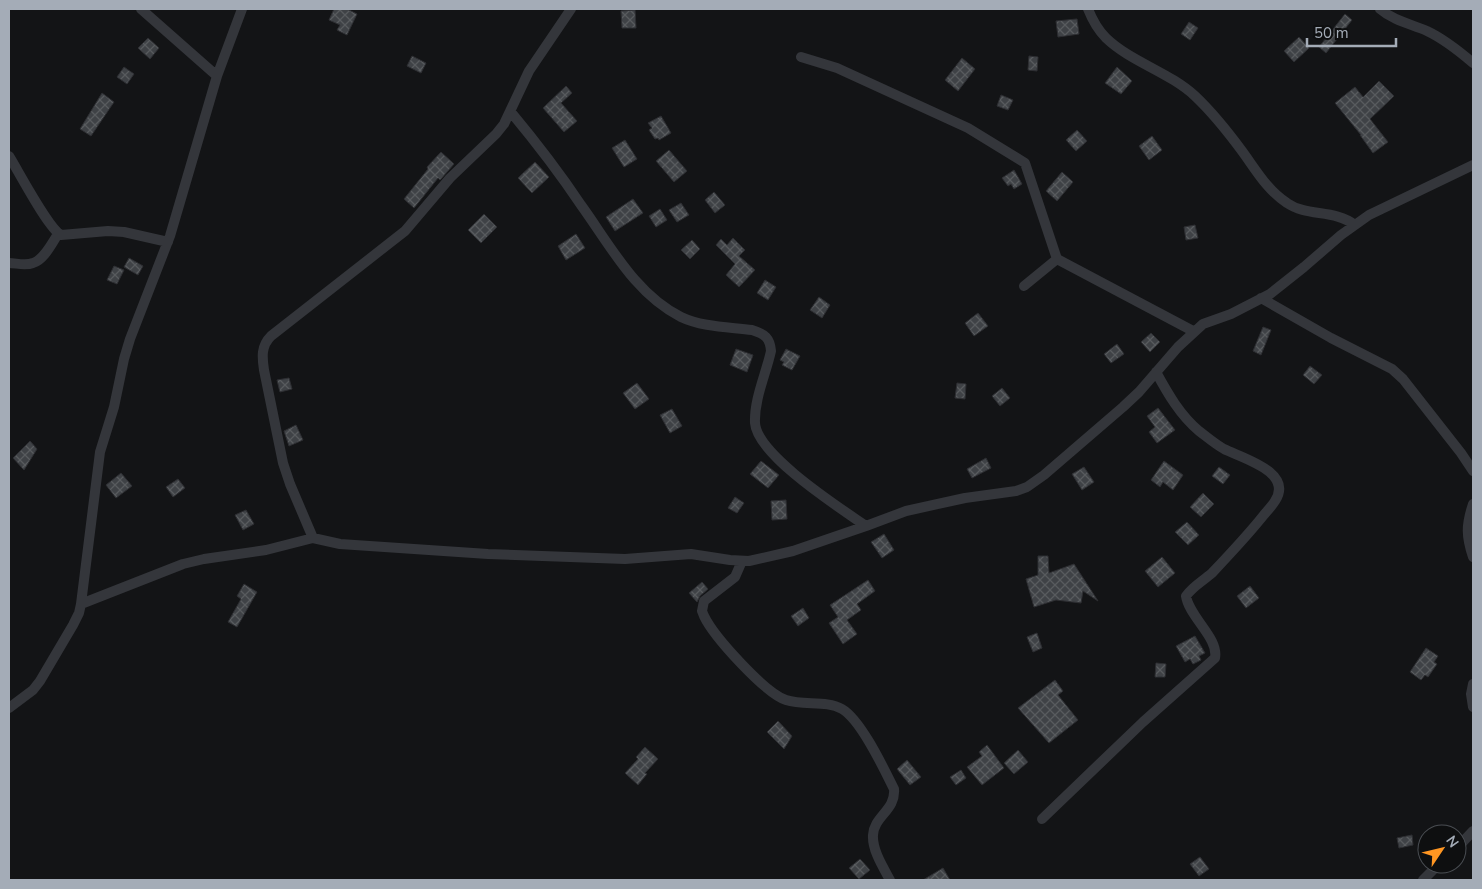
<svg xmlns="http://www.w3.org/2000/svg" width="1482" height="889" viewBox="0 0 1482 889" font-family="'Nunito Sans',sans-serif">
	<style>
		.building { fill: url(#building-cross-hatch); stroke: #2d2e32 }
		.lines { fill: none; stroke-linecap: round; stroke-linejoin: round }
		.minor { stroke: #34363b; stroke-width: 10 }
	</style>
	<defs>
		<pattern id="building-cross-hatch" width="8" height="8" patternUnits="userSpaceOnUse" patternTransform="scale(1.25)"><rect width="8" height="8" fill="#3f4246"/><path d="M0 0l8 8M0 8l8-8" fill="none" stroke="#585b5e"/></pattern>
	</defs>
	<rect width="100%" height="100%" fill="#131416"/>
	<path class="building" d="M 334,9 L 347,9 L 357,14 L 347,35 L 337,30 L 340,25 L 329,20 Z
		M 635,10 L 636,28 L 622,28 L 621,11 Z
		M 1345,14 L 1352,20 L 1326,53 L 1319,47 Z
		M 1077,19 L 1079,34 L 1058,37 L 1056,21 Z
		M 1189,22 L 1198,28 L 1190,40 L 1181,34 Z
		M 1299,37 L 1309,48 L 1294,62 L 1284,51 Z
		M 148,38 L 159,48 L 150,59 L 138,48 Z
		M 412,56 L 426,63 L 421,73 L 407,66 Z
		M 1029,56 L 1038,57 L 1037,71 L 1028,70 Z
		M 962,58 L 975,69 L 958,91 L 945,80 Z
		M 124,67 L 134,74 L 127,84 L 117,77 Z
		M 1117,67 L 1132,81 L 1121,94 L 1105,83 Z
		M 1379,81 L 1394,96 L 1370,119 L 1388,142 L 1373,153 L 1360,135 L 1361,135 L 1335,103 L 1355,87 L 1363,97 Z
		M 566,86 L 572,93 L 561,103 L 577,121 L 564,132 L 543,108 Z
		M 102,93 L 114,102 L 91,136 L 80,129 Z
		M 1001,95 L 1013,100 L 1008,110 L 997,106 Z
		M 661,116 L 671,133 L 659,140 L 658,138 L 655,139 L 649,130 L 652,128 L 648,123 Z
		M 1077,130 L 1087,141 L 1076,151 L 1066,140 Z
		M 1152,136 L 1162,150 L 1149,160 L 1139,146 Z
		M 625,140 L 637,159 L 624,167 L 612,148 Z
		M 669,150 L 687,171 L 674,182 L 656,161 Z
		M 441,152 L 454,164 L 440,180 L 438,178 L 414,208 L 404,199 L 428,169 L 427,167 Z
		M 535,162 L 549,177 L 532,193 L 518,178 Z
		M 1014,170 L 1022,184 L 1014,189 L 1011,184 L 1008,186 L 1002,178 Z
		M 1062,172 L 1073,182 L 1057,201 L 1046,191 Z
		M 714,192 L 725,205 L 715,213 L 705,200 Z
		M 633,199 L 643,213 L 615,231 L 606,217 Z
		M 681,203 L 689,215 L 677,222 L 669,210 Z
		M 660,209 L 667,220 L 656,227 L 649,216 Z
		M 484,214 L 497,227 L 481,243 L 468,230 Z
		M 1195,225 L 1198,238 L 1186,240 L 1184,227 Z
		M 576,234 L 585,248 L 566,260 L 558,246 Z
		M 733,238 L 745,250 L 739,256 L 755,270 L 739,287 L 726,275 L 735,264 L 716,245 L 721,239 L 727,245 Z
		M 692,240 L 700,249 L 690,259 L 681,250 Z
		M 129,258 L 143,266 L 138,275 L 124,267 Z
		M 114,266 L 124,270 L 117,284 L 107,280 Z
		M 765,280 L 776,287 L 768,300 L 757,293 Z
		M 819,297 L 830,305 L 822,318 L 810,310 Z
		M 978,313 L 988,326 L 974,336 L 965,323 Z
		M 1263,327 L 1271,330 L 1261,355 L 1253,351 Z
		M 1151,333 L 1160,342 L 1150,352 L 1141,342 Z
		M 1117,344 L 1124,354 L 1111,363 L 1104,354 Z
		M 736,349 L 753,355 L 747,372 L 730,365 Z
		M 786,349 L 800,356 L 792,370 L 782,365 L 784,362 L 780,360 Z
		M 1310,366 L 1322,375 L 1314,384 L 1303,375 Z
		M 289,378 L 292,389 L 280,392 L 277,380 Z
		M 637,383 L 649,399 L 635,409 L 623,393 Z
		M 957,383 L 966,384 L 965,399 L 955,398 Z
		M 1002,388 L 1010,398 L 1000,406 L 992,396 Z
		M 1158,408 L 1175,430 L 1157,443 L 1149,432 L 1155,427 L 1147,416 Z
		M 672,409 L 682,426 L 670,433 L 660,415 Z
		M 296,425 L 303,440 L 289,446 L 284,431 Z
		M 30,441 L 37,449 L 24,470 L 13,458 Z
		M 986,458 L 991,468 L 972,478 L 967,469 Z
		M 761,461 L 779,475 L 768,488 L 750,474 Z
		M 1164,461 L 1183,475 L 1173,490 L 1163,482 L 1160,487 L 1151,480 Z
		M 1084,467 L 1094,482 L 1082,490 L 1072,474 Z
		M 1219,467 L 1230,475 L 1223,484 L 1212,476 Z
		M 121,473 L 132,486 L 116,498 L 106,485 Z
		M 178,479 L 185,488 L 173,497 L 166,487 Z
		M 1203,493 L 1214,504 L 1201,517 L 1190,507 Z
		M 735,497 L 744,503 L 737,513 L 728,508 Z
		M 786,500 L 787,519 L 772,520 L 771,501 Z
		M 246,510 L 254,524 L 243,530 L 235,515 Z
		M 1187,522 L 1199,535 L 1188,545 L 1175,532 Z
		M 884,534 L 894,550 L 882,558 L 871,542 Z
		M 1038,556 L 1048,556 L 1049,573 L 1074,564 L 1098,601 L 1083,591 L 1081,603 L 1056,600 L 1034,607 L 1026,579 L 1038,575 Z
		M 1162,557 L 1175,573 L 1158,587 L 1145,571 Z
		M 868,580 L 875,591 L 857,604 L 861,610 L 847,620 L 857,634 L 843,644 L 829,623 L 838,617 L 830,605 Z
		M 702,582 L 708,589 L 700,596 L 697,602 L 689,593 Z
		M 244,584 L 257,592 L 237,627 L 228,622 L 241,599 L 237,596 Z
		M 1250,586 L 1259,598 L 1246,608 L 1237,596 Z
		M 803,608 L 809,618 L 798,626 L 791,616 Z
		M 1037,633 L 1042,648 L 1033,652 L 1027,637 Z
		M 1195,636 L 1205,653 L 1199,656 L 1201,660 L 1193,664 L 1190,659 L 1185,662 L 1176,646 Z
		M 1426,648 L 1438,656 L 1434,662 L 1437,664 L 1428,677 L 1425,675 L 1421,680 L 1410,672 Z
		M 1156,663 L 1166,664 L 1165,677 L 1155,677 Z
		M 1055,680 L 1063,691 L 1058,695 L 1078,720 L 1049,743 L 1018,708 Z
		M 778,721 L 792,736 L 784,749 L 767,732 Z
		M 987,745 L 1004,768 L 982,785 L 967,767 L 982,756 L 979,752 Z
		M 645,747 L 658,759 L 645,773 L 647,774 L 638,785 L 625,773 L 638,759 L 636,757 Z
		M 1018,750 L 1028,762 L 1014,774 L 1004,763 Z
		M 907,760 L 921,777 L 910,785 L 897,769 Z
		M 961,770 L 966,778 L 956,785 L 950,777 Z
		M 1412,835 L 1413,845 L 1399,848 L 1397,838 Z
		M 1200,857 L 1209,869 L 1199,876 L 1190,864 Z
		M 860,859 L 870,870 L 859,879 L 849,868 Z
		M 943,868 L 950,880 L 923,880 Z"/>
	<g class="lines">
		<path class="minor" d="M 141,9 L 217,76
			M 1088,9 C 1092,19 1098,30 1106,38 C 1131,62 1169,72 1195,96 C 1213,113 1228,132 1242,151 C 1256,170 1267,190 1287,203 C 1307,217 1334,209 1355,225
			M 1380,9 C 1394,21 1411,24 1427,31 C 1444,39 1459,51 1473,63
			M 801,57 L 837,68 L 968,128 L 1025,163 L 1057,259
			M 510,111 C 535,141 559,172 581,205 C 610,245 635,294 681,317 C 702,327 729,327 752,330 C 765,334 770,338 771,351 C 766,374 754,399 755,423 C 757,455 840,508 866,526
			M 9,156 C 19,172 48,228 61,235 L 108,231 L 124,232 L 168,242
			M 9,263 C 16,263 25,266 33,263 C 44,260 52,243 58,234
			M 1024,286 L 1057,259 L 1193,331
			M 1261,298 L 1331,338 L 1392,369 L 1403,379 L 1461,453 L 1473,471
			M 1473,504 C 1466,525 1466,536 1473,557
			M 313,538 L 290,484 L 283,463 L 264,370 C 262,357 261,346 271,336 L 405,231 L 450,178 L 496,134 L 504,124 L 529,71 L 571,9
			M 742,561 L 735,577 L 704,601 L 702,611 L 704,616 C 714,637 765,693 786,700 C 804,706 826,700 842,709 C 861,720 884,769 894,789 C 896,810 874,816 873,835 C 872,850 883,867 890,880
			M 81,604 L 100,452 L 114,407 L 124,359 L 130,339 L 170,236 L 217,76 L 242,9
			M 1473,684 L 1471,694 L 1473,707
			M 9,708 L 33,690 L 40,681 L 73,625 L 79,613 L 81,604 L 183,564 L 204,559 L 266,550 L 313,538 L 340,544 L 488,554 L 625,559 L 691,554 L 730,560 L 749,561 L 793,551 L 866,526 L 906,511 L 965,498 L 1016,491 L 1027,487 L 1044,475 L 1123,407 L 1139,392 L 1178,347 L 1203,324 L 1231,314 L 1270,294 L 1304,267 L 1341,235 L 1369,215 L 1473,165
			M 1042,819 L 1143,722 L 1215,658 C 1219,638 1189,617 1186,596 C 1193,586 1203,581 1212,573 C 1230,554 1247,536 1263,516 C 1267,511 1272,506 1275,501 C 1294,472 1242,458 1224,449 C 1215,444 1207,437 1199,431 C 1180,415 1168,394 1156,372
			M 1457,848 L 1473,831
			M 1423,880 L 1439,864"/>
	</g>
	<rect width="1482" height="889" fill="none" stroke="#a4acb7" stroke-width="20"/>
	<g transform="translate(1442 849) rotate(55)"><circle r="24" fill="#0e0f10" stroke="#4a4e53"/>
	<path d="M0-4L9 19L0 12L-9 19Z" fill="#ff9622"/>
	<text y="-8" font-size="14" font-weight="bold" text-anchor="middle" fill="#a4acb7">N</text>
	</g>
	<path d="M1307 38v8h89v-8" fill="none" stroke="#a4acb7" stroke-width="2.5"/>
	<text x="1314" y="38" font-size="15" fill="#a4acb7" stroke="#0e0f10" stroke-width="4" paint-order="stroke">50 m</text>
</svg>
